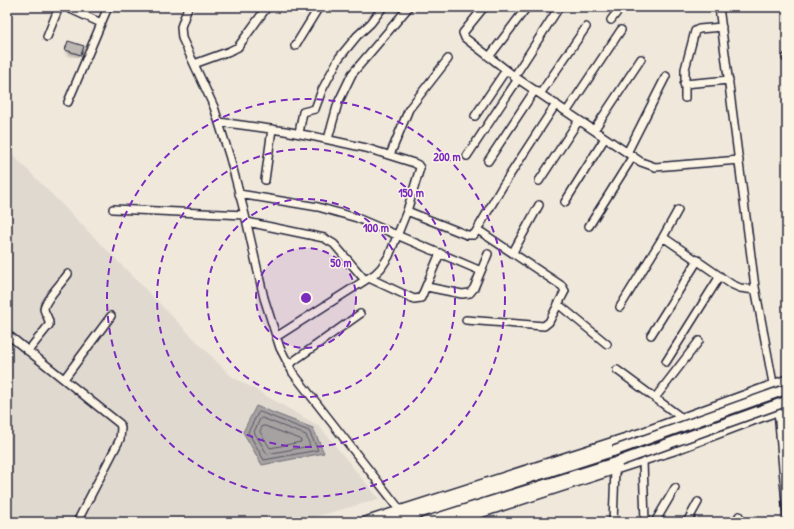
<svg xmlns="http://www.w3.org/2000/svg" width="794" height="529" viewBox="0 0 794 529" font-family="'Patrick Hand',sans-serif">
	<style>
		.built { fill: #e0d9cf }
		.water { fill: #a6a2a2; stroke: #716f79 }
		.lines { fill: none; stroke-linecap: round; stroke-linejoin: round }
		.shore { stroke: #575564; stroke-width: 1 }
		.building { fill: #bcb7b3; stroke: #22223b; filter: url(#shadow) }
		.minor-casing { stroke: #22223b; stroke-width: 10 }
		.major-casing { stroke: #22223b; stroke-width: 12 }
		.minor { stroke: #fcf5e5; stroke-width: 7 }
		.major { stroke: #fcf5e5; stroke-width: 9 }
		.major-bridge-casing { stroke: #22223b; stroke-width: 12; stroke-linecap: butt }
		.major-bridge { stroke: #fcf5e5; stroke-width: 9 }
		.ring { fill: none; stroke: #7b2cbf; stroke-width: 2; stroke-dasharray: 7 5 }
		.centre { fill: #7b2cbf; stroke: #fcf5e5; stroke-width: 2 }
		.ring-label { font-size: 12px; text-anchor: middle; font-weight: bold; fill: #7b2cbf; stroke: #fcf5e5; stroke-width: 3; stroke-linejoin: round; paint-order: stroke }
	</style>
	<defs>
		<filter id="shadow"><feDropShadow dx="2" dy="3.5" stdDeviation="2" flood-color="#0004"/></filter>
	</defs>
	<rect width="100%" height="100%" fill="#efe8db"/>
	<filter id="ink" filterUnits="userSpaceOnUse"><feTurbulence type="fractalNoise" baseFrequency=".025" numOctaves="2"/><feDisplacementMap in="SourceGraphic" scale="8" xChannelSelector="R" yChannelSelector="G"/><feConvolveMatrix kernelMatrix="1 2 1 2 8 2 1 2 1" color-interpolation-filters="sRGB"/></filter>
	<g filter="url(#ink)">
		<path class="built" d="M7 149 231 376 319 426 379 499 297 522H7Z"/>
		<path class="water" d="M256 406 313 428 324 453 262 465 243 432Z"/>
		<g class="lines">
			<path class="shore" d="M260 412 309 431 318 450 264 460 248 432 258 413Z
				M262 418 306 435 310 446 267 454 254 432 260 419Z
				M263 426H265L300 439 301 442 270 448 260 432Z"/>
		</g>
		<path class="building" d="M68 41 84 46 81 55 65 50Z"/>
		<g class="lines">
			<g class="minor-casing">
				<path id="minor" d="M66 7 101 23
					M188 7 181 27 182 38 214 107 230 158 245 215 264 298 280 348 293 373 401 511
					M484 7 463 33 465 38 518 79 641 162 655 167 739 160
					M719 7 755 287 778 410 787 515
					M611 20 621 7
					M47 37 59 7
					M295 46 319 7
					M489 57 527 7
					M786 58 787 57
					M194 64 230 51 238 47 267 7
					M514 77 558 9
					M684 84 729 80
					M540 94 586 27
					M685 98V69L695 31 699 29 722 27
					M68 102 108 7
					M567 111 621 30
					M475 116 506 70
					M219 122 285 131 316 137 366 148 414 163 418 165 420 168 407 211 389 256 381 268 375 274 276 337
					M594 130 641 59
					M299 133 303 112 315 109 322 90 339 58 357 36 371 23 383 7
					M328 139 338 103 352 74 408 8
					M627 153 666 76
					M390 155 409 109 448 59
					M467 156 518 79
					M488 161 535 90
					M265 180 272 129
					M539 181 579 120
					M239 194 318 207 357 218 481 271
					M565 202 605 138
					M113 209 245 215
					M407 211 467 235H474L502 187 556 104
					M247 222 324 238 334 244 365 280
					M589 226 633 156
					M663 237 678 210
					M513 252 539 205
					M369 278 414 299 421 298 440 253
					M427 287 462 294 470 293 474 288 488 254
					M558 304 607 344
					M620 307 663 237 731 284 740 288 755 290
					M466 320 544 326 549 322 565 291 562 286 478 230
					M7 334 120 424 121 428 120 439 77 522
					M651 335 698 260
					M28 351 49 325C50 318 45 315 44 309 44 301 63 281 68 274
					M666 362 720 276
					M288 365 360 314
					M617 370 682 418
					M64 379 111 316
					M655 398 699 341
					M643 461 645 522
					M613 522 615 470
					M655 522 675 488
					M687 522 698 502
					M736 522 739 516"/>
			</g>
			<g class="major-casing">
				<path id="major" d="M365 522 642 433 787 380
					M391 522 614 451
					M425 522 620 461
					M452 522 674 450 787 407"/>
			</g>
			<use href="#minor" class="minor"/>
			<use href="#major" class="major"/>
			<g class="major-bridge-casing">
				<path id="major-bridge" d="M614 451 787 389
					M620 461 787 401"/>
			</g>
			<use href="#major-bridge" class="major-bridge"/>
		</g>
	</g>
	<circle cx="306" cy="298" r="50" fill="#7b2cbf" fill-opacity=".12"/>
	<g class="ring">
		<circle cx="306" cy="298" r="50"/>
		<circle cx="306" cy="298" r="99"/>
		<circle cx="306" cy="298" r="149"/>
		<circle cx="306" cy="298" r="199"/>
	</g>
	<circle cx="306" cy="298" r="6" class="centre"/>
	<g class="ring-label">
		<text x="447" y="161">200 m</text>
		<text x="411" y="197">150 m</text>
		<text x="376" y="232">100 m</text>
		<text x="341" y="267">50 m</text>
	</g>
	<rect width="794" height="529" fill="none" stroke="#fcf5e5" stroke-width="24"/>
	<rect x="12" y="12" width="770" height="505" fill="none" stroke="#22223b" stroke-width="1.5" filter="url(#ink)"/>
</svg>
